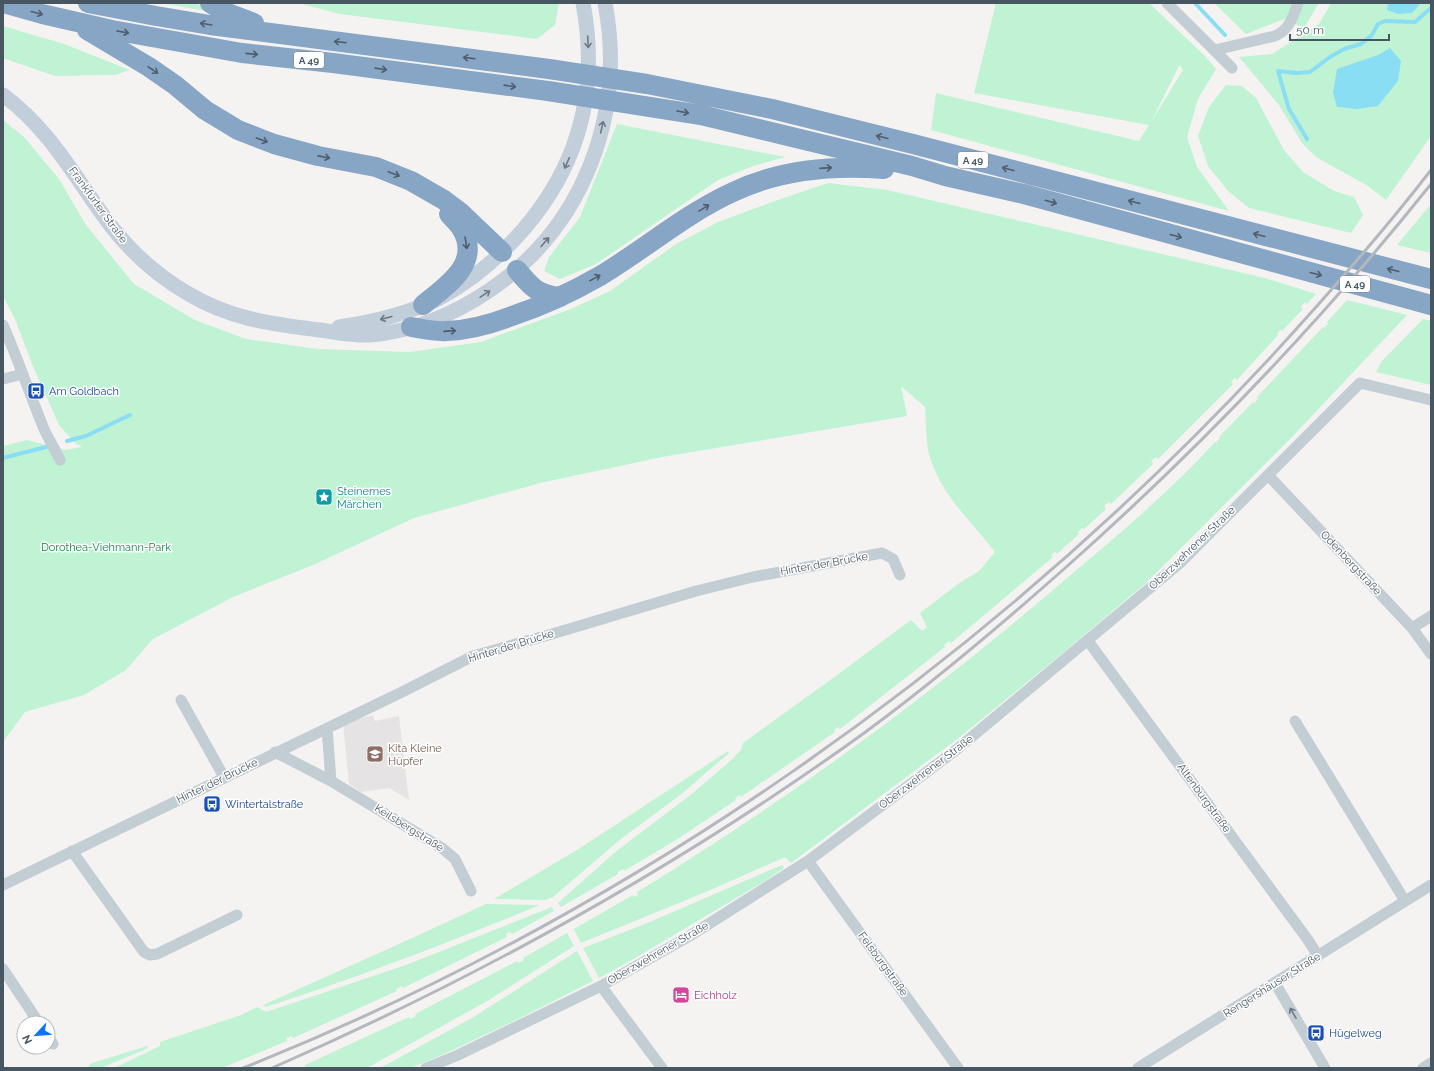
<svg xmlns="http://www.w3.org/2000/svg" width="1434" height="1071" viewBox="0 0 1434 1071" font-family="Raleway,sans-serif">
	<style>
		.education { fill: #e6e3e4 }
		.green { fill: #bff3d3; fill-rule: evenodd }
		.water { fill: #8adef3 }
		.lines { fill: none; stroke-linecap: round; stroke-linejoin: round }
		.stream { stroke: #8adef3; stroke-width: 4 }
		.street { stroke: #c2cdd4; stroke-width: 11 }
		.secondary { stroke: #c2ceda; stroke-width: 15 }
		.highway { stroke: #87a5c4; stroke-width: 20 }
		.rail { stroke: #b4b7bd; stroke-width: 3 }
		.oneway { stroke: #4e5e6c }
		.oneway2 { stroke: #6d7a86 }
		.oneway3 { stroke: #6d7a84 }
		.labels { text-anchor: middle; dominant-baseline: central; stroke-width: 3; stroke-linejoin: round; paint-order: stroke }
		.shield { fill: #fff; stroke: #7f8991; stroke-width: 1 }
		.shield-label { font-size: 10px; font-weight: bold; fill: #485662 }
		.street-label { font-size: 11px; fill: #485662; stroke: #fff }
		.transit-label { font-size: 11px; fill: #164399; stroke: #fff; text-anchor: start }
		.culture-label { font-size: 11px; fill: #0d838f; stroke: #fff; text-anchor: start }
		.park-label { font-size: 11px; fill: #11854a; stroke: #fff }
		.education-label { font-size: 11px; fill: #785e54; stroke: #fff; text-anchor: start }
		.hotel-label { font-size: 11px; fill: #b23c85; stroke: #fff; text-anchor: start }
	</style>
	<rect width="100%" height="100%" fill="#f5f2f2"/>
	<path class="education" d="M373 715 375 721 399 716 409 800 389 788 361 792 349 784 343 723Z"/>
	<path class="green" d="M161 3H196L206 9V11Z
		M298 3H559L555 25 537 39 340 14Z
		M996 3H1149L1204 55 1216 69 1198 99 1187 137 1197 167 1229 211 931 130 936 93 1139 141 1149 125 974 93ZM1180 66 1183 70 1151 122 1179 66Z
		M1214 3H1319L1304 28 1284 19 1246 34Z
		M1331 3H1431V136L1386 200 1368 186 1316 157 1302 143 1279 105 1239 57 1272 54 1319 24Z
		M3 26 64 44 130 70 115 75 55 76 3 58Z
		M1226 85 1242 86 1256 98 1284 150 1303 172 1334 191 1354 197 1363 215 1351 233 1249 208 1228 191 1208 166 1198 136 1209 107Z
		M3 120 24 137 59 179 86 225 134 284 195 320 246 339 318 349 410 352 481 342 571 309 610 291 676 244 718 222 775 201 828 183 887 190 1265 278 1316 294 1307 304 1305 302 1301 307 1303 309 1282 331 1280 330 1277 334 1278 335 1237 380 1235 378 1231 382 1233 384 1158 459 1156 457 1151 461 1153 464 1111 504 1109 502 1104 506 1106 509 1084 529 1082 528 1078 532 1079 534 1057 554 1055 552 1051 555 1053 557 951 643 949 641 944 645 945 647 840 729 838 727 834 730 835 732 741 797 740 795 735 798 736 800 676 840 624 871 623 869 618 872V874L561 907 558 903 614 853 693 793 728 763 741 750 743 743 833 678 911 620 922 631 927 627 920 613 958 584 979 571 995 552C970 519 938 493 928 450 926 436 926 421 925 407L901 386 907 416 662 457 540 483 414 518 313 565 233 597 153 639 126 670 84 695 25 712 3 742V446L27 440 65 450 82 447 75 443 59 425 32 364 15 319 3 296Z
		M617 124 785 157 753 166 718 180 596 264 560 279 544 271 549 257 580 217Z
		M1431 204V253L1397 245Z
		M1347 300 1407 315 1293 436 1147 582 1064 652 960 737 791 863 785 857 708 891 581 943 574 929 633 895 634 897 638 895 637 892C786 801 927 698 1060 584 1113 539 1168 494 1215 442L1216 443 1220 438 1219 437 1253 402 1254 403 1258 399 1257 397 1323 327 1324 328 1328 324 1327 322Z
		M1423 319 1431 321V385L1376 372 1382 361Z
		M728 751 729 753 679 796 622 838 553 897 545 900 494 899 577 850Z
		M782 865 784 868 765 881 630 961 599 978 583 948 645 924Z
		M486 904 540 905C450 942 359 977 266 1007L263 1005 410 939Z
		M552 907 554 911 512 934 510 932 506 934 507 937 403 988 402 986 396 989 397 991 293 1038 292 1036 286 1038 287 1041 222 1068H114L160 1046V1042L241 1015 257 1007 266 1012 406 965Z
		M567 933 574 946 487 1001 367 1068H304L305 1067V1065L409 1017 410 1019 416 1016 415 1014 517 961 519 963 524 960 523 958Z
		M577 951 593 981 520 1018 444 1054 411 1068H380L472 1018Z
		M147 1046 148 1048 101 1068H90L89 1064Z"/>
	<path class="water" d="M1388 3H1421L1412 13 1398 14 1387 10Z
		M1390 48 1401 61 1398 81 1378 106 1357 109 1337 107 1333 93 1337 69 1378 55Z"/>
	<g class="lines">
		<path class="stream" d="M1195 3 1225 35
			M1307 139 1289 109 1278 71 1296 73 1310 72 1330 57 1344 49 1361 44 1372 35 1378 24 1385 21 1415 22 1431 8
			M67 441 86 436 130 415
			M3 458 46 447"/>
		<path class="street" d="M1167 3 1232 68
			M1215 50 1275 36C1289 30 1293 17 1298 3
			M3 325C18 359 30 395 44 429 49 440 55 449 60 460
			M3 379 23 374
			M1268 475 1412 628 1431 654
			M1412 628 1431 616
			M1088 641 1308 940 1318 956
			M181 700 224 777
			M1295 721 1405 901
			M327 728 331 781
			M275 752 331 781 442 848 455 859 471 891
			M72 851 144 952 150 955 157 954 237 915
			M808 861 958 1068
			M3 885 402 692 473 656 552 634 696 591 753 577 882 553 893 559 900 575
			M3 969 39 1023
			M1275 983 1325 1068
			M601 986 662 1068
			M48 1036 53 1044
			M426 1068 456 1056 601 986 688 937 808 861 956 750 1180 563 1360 383 1431 400
			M1138 1068 1431 885
			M1423 1068 1431 1063"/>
		<path class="secondary" d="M3 95C52 131 76 180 111 226 132 253 158 276 187 293 230 319 271 324 319 330 336 332 353 336 370 335 412 332 455 314 490 290 584 226 626 114 605 3
			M339 327C374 322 408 314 440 298 464 285 486 268 505 249 575 180 601 99 583 3"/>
		<path class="highway" d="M3 3 42 14 112 30 242 53 333 63 548 91 701 115 912 166 945 176 1024 194 1431 305
			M88 3 156 16 210 25 549 69 647 84 772 109 913 144 1431 279
			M210 3 225 12 254 23
			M87 30 149 67 175 85 205 110 238 130 274 144 318 156 376 167 411 181 444 200 460 212 502 252
			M517 270C532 288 537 294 560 297
			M423 305C446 286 483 263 461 228 458 223 453 219 449 214
			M411 327C423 329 435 332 447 331 469 330 491 324 512 316 542 306 572 292 600 276 645 249 685 214 733 192 781 169 832 165 884 169"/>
		<path class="rail" d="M243 1068C630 914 985 664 1269 359 1325 298 1380 236 1431 170
			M272 1068C473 980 667 873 846 746 922 692 994 631 1064 569 1197 451 1320 323 1431 184"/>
	</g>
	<defs><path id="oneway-shaft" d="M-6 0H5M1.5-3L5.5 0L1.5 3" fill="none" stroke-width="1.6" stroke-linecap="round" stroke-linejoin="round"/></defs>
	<g class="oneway">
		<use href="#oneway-shaft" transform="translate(37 13) rotate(15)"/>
		<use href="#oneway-shaft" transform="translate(206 24) rotate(-171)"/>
		<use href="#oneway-shaft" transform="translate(123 32) rotate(10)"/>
		<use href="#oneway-shaft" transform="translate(340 42) rotate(-173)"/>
		<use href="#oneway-shaft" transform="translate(252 54) rotate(6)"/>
		<use href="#oneway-shaft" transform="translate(469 58) rotate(-173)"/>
		<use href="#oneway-shaft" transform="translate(381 69) rotate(8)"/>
		<use href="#oneway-shaft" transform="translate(153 70) rotate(34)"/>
		<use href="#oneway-shaft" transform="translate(510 86) rotate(8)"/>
		<use href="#oneway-shaft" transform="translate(683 112) rotate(10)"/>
		<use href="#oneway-shaft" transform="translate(882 137) rotate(-166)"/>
		<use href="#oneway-shaft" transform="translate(262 140) rotate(20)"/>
		<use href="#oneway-shaft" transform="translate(324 157) rotate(11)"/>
		<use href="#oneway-shaft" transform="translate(826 168) rotate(-4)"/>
		<use href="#oneway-shaft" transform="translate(1008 169) rotate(-165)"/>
		<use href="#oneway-shaft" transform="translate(394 174) rotate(21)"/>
		<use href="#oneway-shaft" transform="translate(1051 202) rotate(16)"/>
		<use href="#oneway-shaft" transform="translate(1134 202) rotate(-165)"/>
		<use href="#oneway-shaft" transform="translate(704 208) rotate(-32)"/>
		<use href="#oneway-shaft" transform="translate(1259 235) rotate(-165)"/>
		<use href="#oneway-shaft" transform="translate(1176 236) rotate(15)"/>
		<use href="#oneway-shaft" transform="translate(466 243) rotate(81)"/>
		<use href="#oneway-shaft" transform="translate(1393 270) rotate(-166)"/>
		<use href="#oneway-shaft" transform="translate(1316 274) rotate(15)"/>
		<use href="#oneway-shaft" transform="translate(595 278) rotate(-29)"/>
		<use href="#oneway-shaft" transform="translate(450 331) rotate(-4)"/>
	</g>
	<g class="oneway2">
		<use href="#oneway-shaft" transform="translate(588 42) rotate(87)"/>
		<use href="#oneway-shaft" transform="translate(602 127) rotate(-77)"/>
		<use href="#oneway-shaft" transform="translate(567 163) rotate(114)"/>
		<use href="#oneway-shaft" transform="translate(545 242) rotate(-49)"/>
		<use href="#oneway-shaft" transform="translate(485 294) rotate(-34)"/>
		<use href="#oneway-shaft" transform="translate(386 318) rotate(165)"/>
	</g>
	<use class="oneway3" href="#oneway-shaft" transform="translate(1293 1013) rotate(-120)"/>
	<defs>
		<g id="bus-square" transform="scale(0.9)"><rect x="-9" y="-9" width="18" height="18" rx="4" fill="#1a4fb4" stroke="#fff"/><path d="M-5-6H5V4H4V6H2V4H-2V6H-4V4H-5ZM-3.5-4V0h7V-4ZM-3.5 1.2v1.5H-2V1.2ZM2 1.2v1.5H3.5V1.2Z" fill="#fff"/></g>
		<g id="sight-square" transform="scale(0.9)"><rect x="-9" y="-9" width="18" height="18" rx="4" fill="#0f9aa8" stroke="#fff"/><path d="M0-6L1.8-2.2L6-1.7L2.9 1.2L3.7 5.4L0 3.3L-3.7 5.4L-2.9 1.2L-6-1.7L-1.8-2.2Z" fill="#fff"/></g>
		<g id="school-square" transform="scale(0.9)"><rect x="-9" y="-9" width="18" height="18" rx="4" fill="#8d6e63" stroke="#fff"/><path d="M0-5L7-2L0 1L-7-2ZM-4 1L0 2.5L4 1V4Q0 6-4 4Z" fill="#fff"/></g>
		<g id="hotel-square" transform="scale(0.9)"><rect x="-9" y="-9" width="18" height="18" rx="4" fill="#d1479c" stroke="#fff"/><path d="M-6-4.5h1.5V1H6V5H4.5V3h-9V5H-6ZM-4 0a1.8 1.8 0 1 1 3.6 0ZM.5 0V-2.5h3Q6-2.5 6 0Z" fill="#fff"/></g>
	</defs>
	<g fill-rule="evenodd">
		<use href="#bus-square" x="36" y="391"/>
		<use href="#sight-square" x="324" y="497"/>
		<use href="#school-square" x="375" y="754"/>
		<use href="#bus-square" x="212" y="804"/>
		<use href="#hotel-square" x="681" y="995"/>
		<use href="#bus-square" x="1316" y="1033"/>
	</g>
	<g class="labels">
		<g class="shield">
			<rect x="294" y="52" width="30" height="16" rx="3"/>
			<rect x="958" y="152" width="30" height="16" rx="3"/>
			<rect x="1340" y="276" width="30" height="16" rx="3"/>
		</g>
		<g class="shield-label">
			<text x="309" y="60">A 49</text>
			<text x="973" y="160">A 49</text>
			<text x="1355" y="284">A 49</text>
		</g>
		<g class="street-label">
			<text transform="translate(98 205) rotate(54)">Frankfurter Straße</text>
			<text transform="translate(1192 548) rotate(-44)">Oberzwehrener Straße</text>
			<text transform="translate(1351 563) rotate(47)">Odenbergstraße</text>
			<text transform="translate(824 564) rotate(-10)">Hinter der Brücke</text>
			<text transform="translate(511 646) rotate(-17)">Hinter der Brücke</text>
			<text transform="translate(926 772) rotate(-37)">Oberzwehrener Straße</text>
			<text transform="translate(217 781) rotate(-26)">Hinter der Brücke</text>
			<text transform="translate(1204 798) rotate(54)">Altenburgstraße</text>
			<text transform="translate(409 828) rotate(32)">Keilsbergstraße</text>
			<text transform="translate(658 953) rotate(-30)">Oberzwehrener Straße</text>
			<text transform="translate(883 964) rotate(54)">Felsburgstraße</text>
			<text transform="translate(1272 985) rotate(-32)">Rengershäuser Straße</text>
		</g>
		<g class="transit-label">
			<text x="49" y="391">Am Goldbach</text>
			<text x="225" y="804">Wintertalstraße</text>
			<text x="1329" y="1033">Hügelweg</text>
		</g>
		<g class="culture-label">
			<text x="337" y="491">Steinernes<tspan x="337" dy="13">Märchen</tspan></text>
		</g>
		<g class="park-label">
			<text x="106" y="547">Dorothea-Viehmann-Park</text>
		</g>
		<g class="education-label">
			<text x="388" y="748">Kita Kleine<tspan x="388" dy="13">Hüpfer</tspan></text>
		</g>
		<g class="hotel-label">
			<text x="694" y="995">Eichholz</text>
		</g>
	</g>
	<rect width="1434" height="1071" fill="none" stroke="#485662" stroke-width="8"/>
	<g transform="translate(36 1035) rotate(244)"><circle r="19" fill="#ffffff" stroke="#b6bbc0"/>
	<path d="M0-3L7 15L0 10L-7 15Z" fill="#0d74f3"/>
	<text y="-6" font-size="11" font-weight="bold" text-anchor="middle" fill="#485662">N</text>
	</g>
	<path d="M1290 34v6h99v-6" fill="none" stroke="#485662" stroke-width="2"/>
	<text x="1296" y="34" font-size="12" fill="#485662" stroke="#ffffff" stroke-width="3" paint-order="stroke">50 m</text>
</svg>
